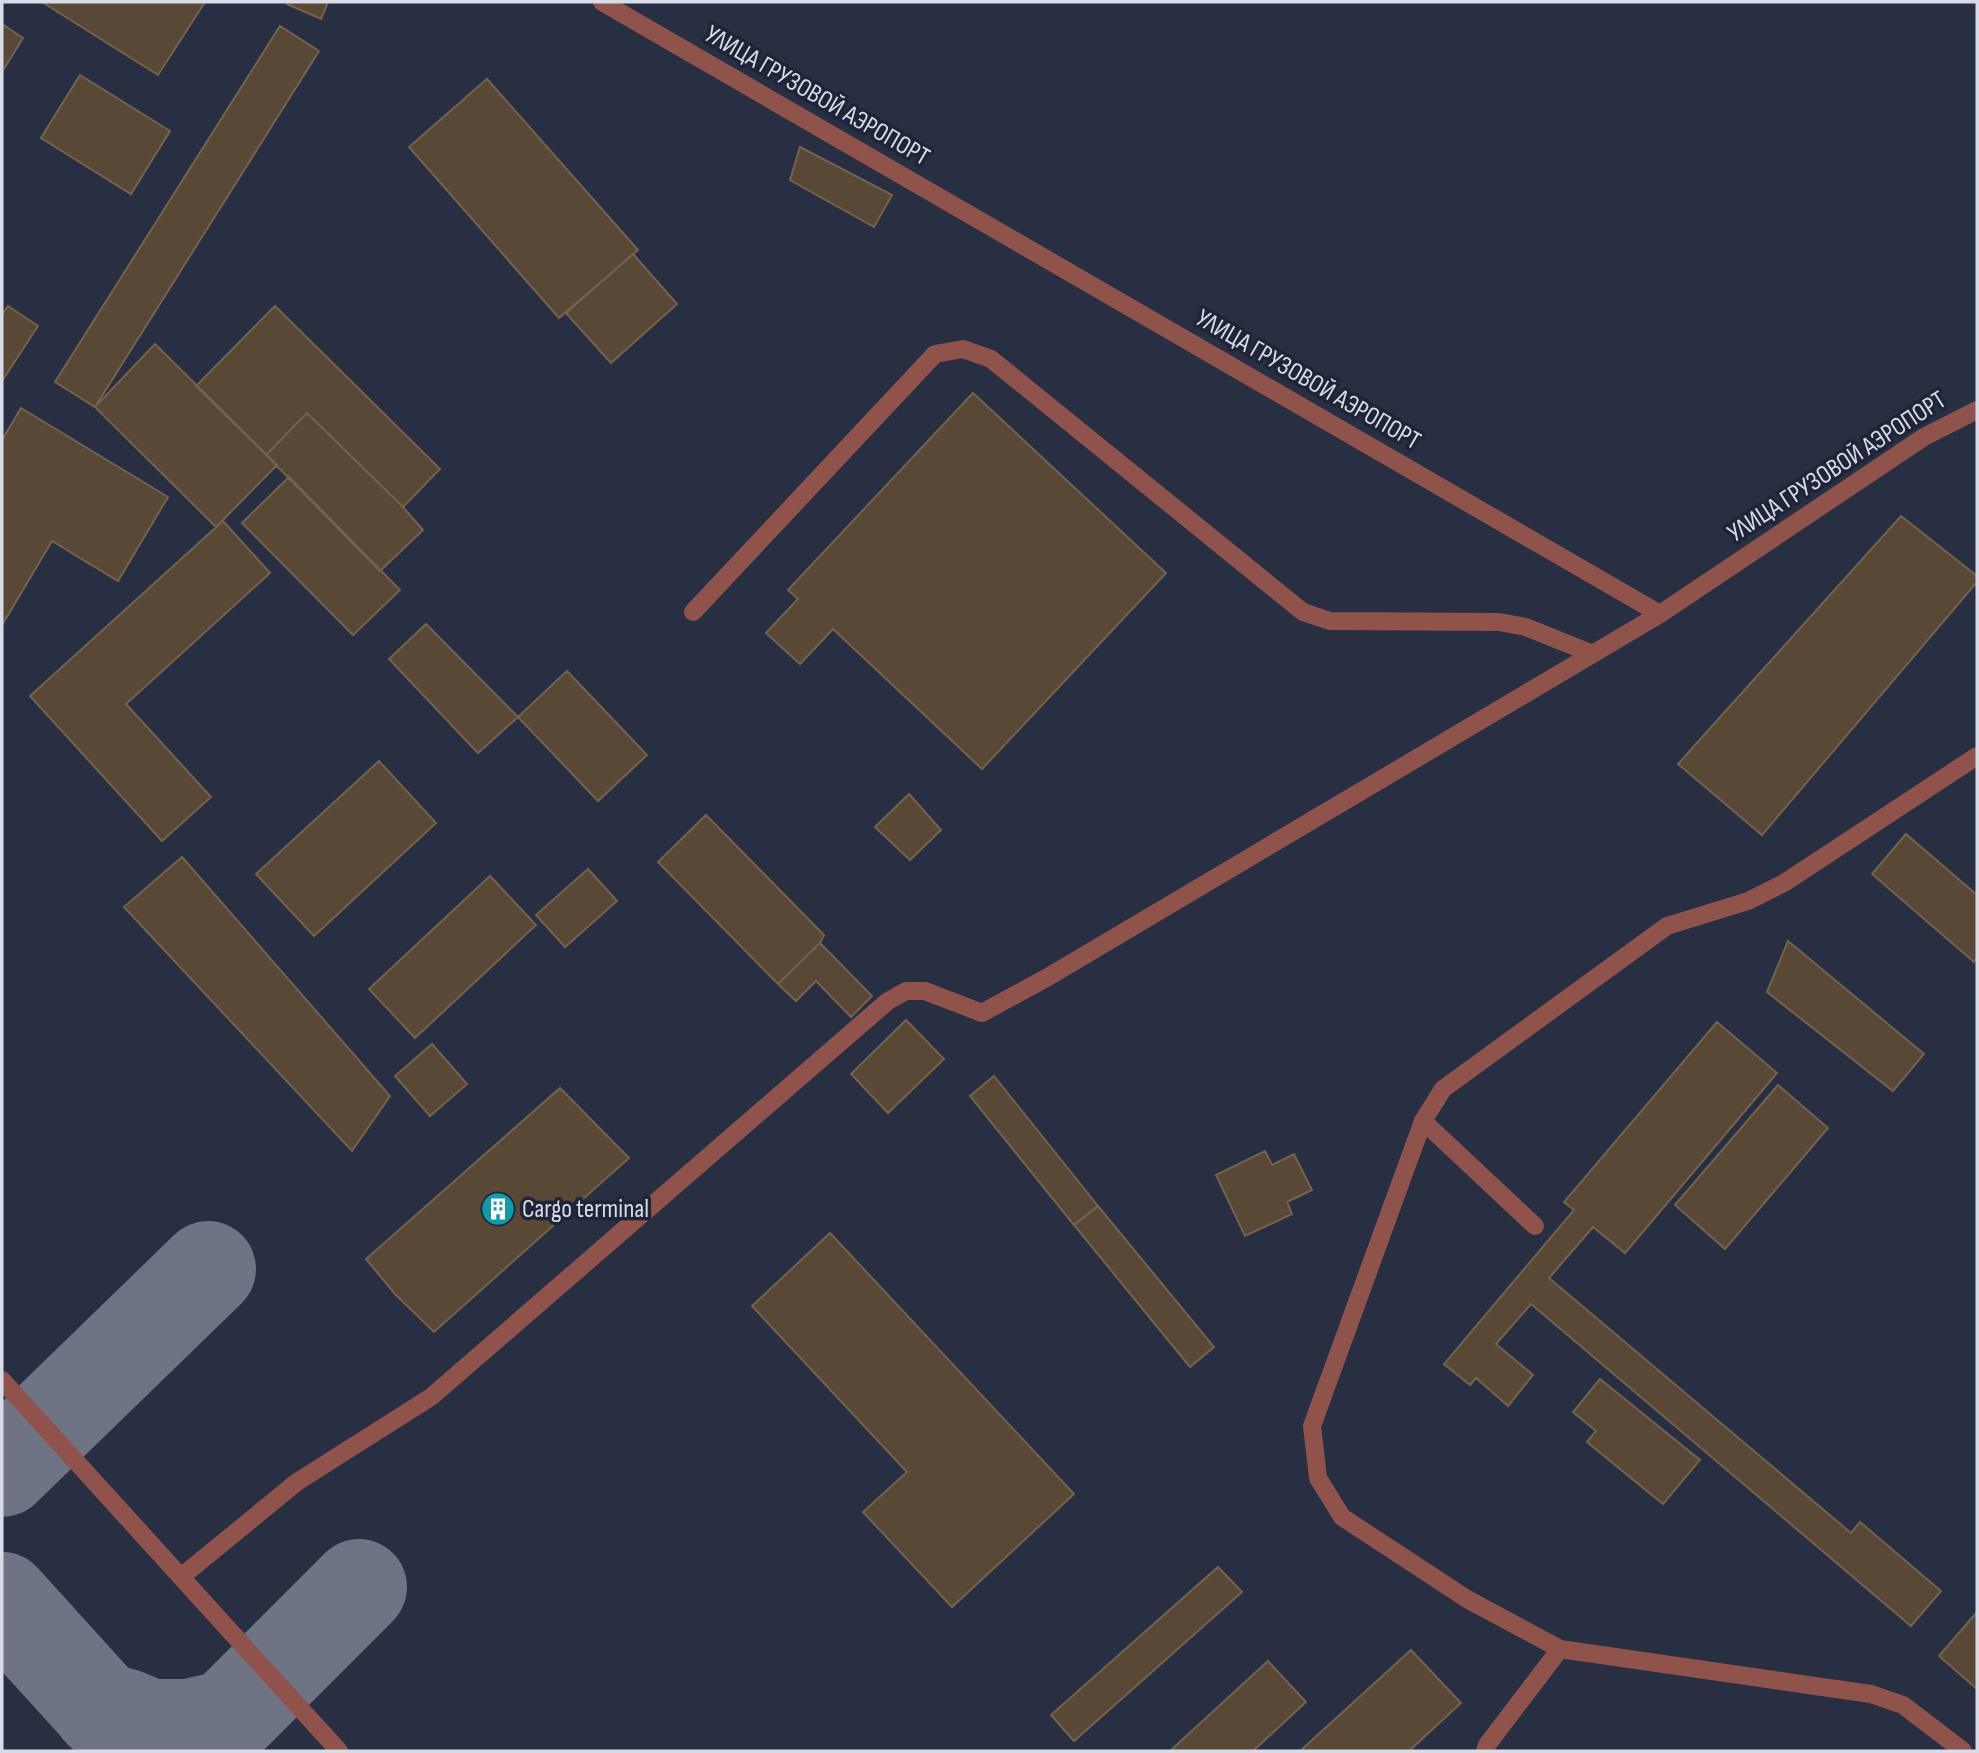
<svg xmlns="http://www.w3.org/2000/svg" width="1979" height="1753" viewBox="0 0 1979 1753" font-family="'Sofia Sans Condensed',sans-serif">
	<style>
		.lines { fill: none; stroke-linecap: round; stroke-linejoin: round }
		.taxiway { stroke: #6e7484; stroke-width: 96 }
		.building { fill: #584835; stroke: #73624e; stroke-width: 2 }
		.service { stroke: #90534c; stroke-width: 18 }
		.labels { text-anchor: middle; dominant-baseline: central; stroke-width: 7; stroke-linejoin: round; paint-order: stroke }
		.street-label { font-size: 26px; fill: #d8dce9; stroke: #1f2539 }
		.poi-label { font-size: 26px; fill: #d8dce9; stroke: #1f2539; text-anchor: start }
	</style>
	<rect width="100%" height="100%" fill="#292f43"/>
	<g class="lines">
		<path class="taxiway" d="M2 1469 208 1269
			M2 1600 139 1751
			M101 1710 126 1717 150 1727H189L228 1718 359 1587"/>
	</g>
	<path class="building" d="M42 2H205L158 75Z
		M287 2H328L321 19 287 4Z
		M2 24 23 38 2 72Z
		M280 26 319 51 95 407 55 382Z
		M80 75 170 131 131 194 41 138Z
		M487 79 638 250 559 318 409 147Z
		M800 147 892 195 874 227 790 180Z
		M633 254 677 304 611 363 566 313Z
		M8 306 38 326 2 381V315Z
		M275 306 440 469 403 507 307 413 266 455 196 386Z
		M155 344 277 465 216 527 95 407Z
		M973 393 1166 573 982 769 833 629 800 664 766 633 798 599 788 590Z
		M21 408 168 497 118 581 52 541 2 625V440Z
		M307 413 403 507 423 530 380 571 266 455Z
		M289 477 400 590 353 635 242 523Z
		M1901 516 1977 576V582L1762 835 1678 764Z
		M223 521 270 573 126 704 211 797 162 841 30 696Z
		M426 624 518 717 478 753 389 659Z
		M567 671 647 755 598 801 518 717Z
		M379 761 436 823 314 936 256 874Z
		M909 794 941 830 910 860 875 827Z
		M706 815 824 935 820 943 778 984 658 862Z
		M1906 834 1977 895V958L1974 962 1872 874Z
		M182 857 390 1096 352 1151 124 907Z
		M588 869 617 901 565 947 536 915Z
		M490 876 536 925 415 1038 369 989Z
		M1788 941 1924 1054 1893 1091 1767 992Z
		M820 943 872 996 851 1017 816 981 796 1001 778 984Z
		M906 1020 944 1059 888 1113 851 1074Z
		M1717 1022 1777 1073 1625 1253 1593 1227 1549 1278 1851 1533 1860 1522 1941 1591 1911 1626 1531 1304 1496 1344 1533 1375 1508 1406 1476 1378 1470 1385 1444 1364 1574 1210 1564 1202Z
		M432 1044 467 1084 430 1116 395 1076Z
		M994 1076 1098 1206 1074 1225 970 1096Z
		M1778 1085 1828 1128 1725 1249 1675 1205Z
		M560 1088 629 1158 434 1332 395 1294 366 1259Z
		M1265 1151 1272 1165 1294 1154 1312 1190 1287 1202 1292 1214 1245 1236 1216 1175Z
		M1098 1206 1214 1347 1190 1367 1074 1225Z
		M830 1233 1074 1494 952 1607 863 1512 907 1472 752 1306Z
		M1600 1379 1700 1460 1663 1504 1587 1442 1596 1431 1573 1412Z
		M1218 1567 1242 1592 1074 1741 1051 1715Z
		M1977 1612V1689L1939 1656Z
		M1411 1650 1461 1703 1409 1751H1300Z
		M1268 1661 1306 1702 1253 1751H1170Z"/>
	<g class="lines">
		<path class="service" d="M602 2 1660 614 1924 437 1977 410
			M693 612 935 354 963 349 991 359 1303 612 1330 621 1499 622 1526 627 1593 654
			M1423 1121 1535 1226
			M2 1380 339 1751
			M181 1577 297 1482 431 1397 888 1001 906 991H925L982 1013 1048 977 1660 614
			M1485 1751 1487 1745 1560 1649
			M1963 1751 1903 1705 1871 1694 1560 1649 1467 1599 1342 1517 1318 1478 1312 1426 1423 1121 1443 1089 1667 926 1748 901 1784 883 1977 756"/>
	</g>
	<defs>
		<g id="building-disc" transform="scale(1.75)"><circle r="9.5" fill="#0f9aa8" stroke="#1f2539"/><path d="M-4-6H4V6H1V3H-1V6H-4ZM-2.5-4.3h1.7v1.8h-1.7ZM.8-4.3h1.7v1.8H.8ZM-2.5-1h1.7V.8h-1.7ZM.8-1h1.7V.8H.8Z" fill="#fff"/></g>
	</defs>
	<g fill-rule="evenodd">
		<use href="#building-disc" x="498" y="1209"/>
	</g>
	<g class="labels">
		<g class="street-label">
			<text transform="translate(817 96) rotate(30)">УЛИЦА ГРУЗОВОЙ АЭРОПОРТ</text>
			<text transform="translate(1308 380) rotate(30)">УЛИЦА ГРУЗОВОЙ АЭРОПОРТ</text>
			<text transform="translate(1837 467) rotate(-33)">УЛИЦА ГРУЗОВОЙ АЭРОПОРТ</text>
		</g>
		<g class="poi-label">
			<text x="522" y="1209">Cargo terminal</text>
		</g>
	</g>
	<rect width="1979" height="1753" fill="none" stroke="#d8dce9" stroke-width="7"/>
</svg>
